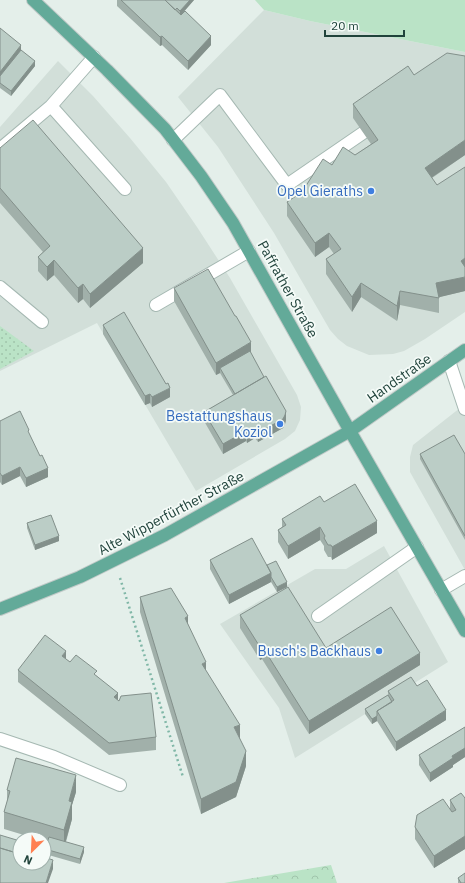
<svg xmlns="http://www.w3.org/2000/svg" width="465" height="883" viewBox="0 0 465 883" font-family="'IBM Plex Sans',sans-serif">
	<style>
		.built { fill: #d2dfd9 }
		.grass { fill: url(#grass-dots) }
		.forest { fill: url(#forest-crowns) }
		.park { fill: #bae3c6 }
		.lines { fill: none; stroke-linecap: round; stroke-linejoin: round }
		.minor-casing { stroke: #a5b8b2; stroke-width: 14 }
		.major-casing { stroke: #c1cac8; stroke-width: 14 }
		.path { stroke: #80b7a7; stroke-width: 2.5; stroke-dasharray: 2 3; stroke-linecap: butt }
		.minor { stroke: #fff; stroke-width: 12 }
		.major { stroke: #63aa99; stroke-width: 12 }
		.wall { fill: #a1b0aa }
		.shaded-wall { fill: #83908b }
		.building { fill: #bbcdc6; stroke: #83908b }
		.shop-dot { fill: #3f7fe0; stroke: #f5fbf8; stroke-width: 1.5 }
		.labels { text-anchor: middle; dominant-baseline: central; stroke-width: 3.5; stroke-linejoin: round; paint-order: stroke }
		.shop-label { font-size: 14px; fill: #366cbe; stroke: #f5fbf8; text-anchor: end }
		.street-label { font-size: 14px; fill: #20433b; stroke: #f5fbf8 }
	</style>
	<defs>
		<pattern id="grass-dots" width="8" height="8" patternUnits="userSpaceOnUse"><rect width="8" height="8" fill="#bae3c6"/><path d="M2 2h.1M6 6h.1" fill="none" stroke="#a0c4ab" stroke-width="1.8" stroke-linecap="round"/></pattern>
		<pattern id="forest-crowns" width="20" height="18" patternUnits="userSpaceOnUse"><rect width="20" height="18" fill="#bae3c6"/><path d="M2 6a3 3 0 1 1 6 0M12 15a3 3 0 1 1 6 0" fill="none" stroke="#a0c4ab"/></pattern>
	</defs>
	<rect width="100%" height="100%" fill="#e4efea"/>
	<path class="built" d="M264 10 310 21 465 52V312L425 339 404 351 393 354 369 355 347 346 338 339 330 330 274 233 218 147 178 97Z
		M58 61 93 96 130 138 166 182 197 227 230 278 297 395 301 407 300 420 295 431 285 439 196 491 97 323 0 371V127Z
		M465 404V570L410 472V457L413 445Z
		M384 546 448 662 295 758 279 708 220 624 315 569H346Z"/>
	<path class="grass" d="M0 326 34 351 0 369Z"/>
	<path class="forest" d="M331 865 337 883H224Z"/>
	<path class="park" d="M255 0H465V52L310 21 264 10Z"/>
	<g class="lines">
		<g class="minor-casing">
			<path id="minor" d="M94 57 51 106 125 189
				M173 140 220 95 287 185 376 124
				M0 149 51 106
				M0 287 42 322
				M156 305 249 251
				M449 361 465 409
				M441 590 465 576
				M318 616 417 547
				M0 739 54 757 120 785"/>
		</g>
		<g class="major-casing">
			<path id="major" d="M33 0 107 70 165 129 201 176 233 223 350 431 465 631
				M0 609 80 577 165 535 350 431 465 350"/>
		</g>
		<path class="path" d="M120 578 183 777"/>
		<use href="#minor" class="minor"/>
		<use href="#major" class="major"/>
	</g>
	<path class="wall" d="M117 0H194L181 15 211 45 188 70 162 45 160 46 117 6Z
		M0 28 21 50 35 66 11 96 0 88Z
		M353 104 465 155 432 178 465 291 439 297V313L400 305 397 321 361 297 352 312 326 274V259L334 254 329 247 315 257 287 216V202L302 192 332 165 355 155 371 144 353 118Z
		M0 148 143 263 90 308 83 299 78 303 54 275 47 281 38 271V257L43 252 0 203Z
		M174 288 251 354 286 420 285 424 283 428 258 442 255 438 247 443 246 441 223 454 204 421V412L233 395 220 373 216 375 174 301Z
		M103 325 170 397 152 407 150 403 145 405 103 334Z
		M0 421 29 435 48 477 26 487 20 476 2 485 0 482Z
		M420 454H465V540L420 459Z
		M324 502 377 533 332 560 331 557H328L324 550V546L320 540 288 559 278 542V530L282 527V519Z
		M27 523 59 541 35 550 27 528Z
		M210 560 267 565 287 587 277 592 271 582 229 604 210 569Z
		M140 597 188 626 206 671 240 739 246 766 236 797 201 814 140 612Z
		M240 615 326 648 420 665 309 734 262 659 260 660 240 628Z
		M66 659 70 662 97 676 118 700 156 737V750L109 755 18 682V670Z
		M417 686 446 720 396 751 377 721 372 724 365 714V709L388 695V691Z
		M465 727V757L453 765V767L430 782 419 765V755Z
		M7 790 76 792 72 805V819L66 842 84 852 80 864 45 854V849L47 842 44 841V839H37L4 829V812L7 804Z
		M465 798V849L434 868 415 839V827L450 809V800Z
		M458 878 465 883H458Z"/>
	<path class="shaded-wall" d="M190 0H194L180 16V11Z
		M162 36V45L160 46V37Z
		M211 36V45L188 70V61Z
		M21 45V54L0 81V72Z
		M35 61V66L11 96V91Z
		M465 140V155L425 182V168Z
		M329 233V247L315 257V243Z
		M143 248V263L90 308V294Z
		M465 258V273L461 261Z
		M54 260V275L47 281V267Z
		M465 277V291L436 298V283Z
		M361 283V297L352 312V297Z
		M83 284V299L78 303V288Z
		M400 291V305L397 321V306Z
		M251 342V355L220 368V373L216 375V363Z
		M170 388V397L152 407V397Z
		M150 394V403L145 405V396Z
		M286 411V420L285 424 283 428 258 442V433Z
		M255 429V438L247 443V434Z
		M246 431V441L223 454V444Z
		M20 467V476L2 485V476Z
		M48 468V477L26 487V478Z
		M377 521V533L332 560V547Z
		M320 527V540L288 559V546Z
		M59 536V541L35 550V545Z
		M271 573V582L229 604V595Z
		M287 582V587L277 592V587Z
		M188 616V631L185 618Z
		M262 646V659L260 660V647Z
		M66 651V664L62 656Z
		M420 653V665L309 734V721Z
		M206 662V677L202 664Z
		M118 693V705L114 697Z
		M446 710V720L396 751V742Z
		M377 716V721L372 724V719Z
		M240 725V740L234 727Z
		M465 748V757L453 765V767L430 782V773L452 756Z
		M246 751V766L236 797 201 814V799Z
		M76 775V792L72 805V819L64 847V830L69 801Z
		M465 836V849L434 868V856Z
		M84 847V852L80 864V859Z
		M53 860V869L48 883H46Z"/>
	<path class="building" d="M121 0H165L181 15 185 11 211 36 188 61 162 36 160 37Z
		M165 0H190L180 11 177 8 175 10Z
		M0 28 21 45 0 72Z
		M21 50 35 61 11 91 0 83V76Z
		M447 53 465 56V140L425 168 437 185 465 167V258L461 261 465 267V277L436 283 439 298 400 291 397 306 361 283 352 297 326 259 341 249 329 233 315 243 287 202 302 192 323 159 332 165 343 147 355 155 378 140 353 104 408 66 414 75Z
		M33 120 143 248 90 294 83 284 78 288 54 260 47 267 38 257 50 246 0 188V148Z
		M208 269 235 316H236L251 342 216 363 174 288Z
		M124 312 166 384 168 383 170 388 152 397 150 394 145 396 103 325Z
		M250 351 264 377 235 394 220 368Z
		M266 376 286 411 285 415 283 419 258 433 255 429 247 434 246 431 223 444 204 412Z
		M20 411 29 430 28 431 40 456 42 455 48 468 26 478 20 467 2 476 0 473V421Z
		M454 435 465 454V536L420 454Z
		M355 484 377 521 332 547 331 545H328L324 538 325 536 320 527 288 546 278 530 286 525 282 519 320 496 324 502Z
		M51 515 59 536 35 545 27 523Z
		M252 538 271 573 229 595 210 560Z
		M276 561 287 582 277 587 271 577V573L267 565Z
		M288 587 326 648 391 607 420 653 309 721 262 646 260 647 240 615Z
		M171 588 188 616 185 618 206 662 202 664 240 725 234 727 246 751 236 782 201 799 140 597Z
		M45 635 66 651 62 656 70 662 76 655 97 671 94 674 118 693 114 697 119 701 121 696 151 693 156 737 109 743 18 670Z
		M411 677 417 686 427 680 446 710 396 742 377 711 394 700 388 691Z
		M388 695 392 702 377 711V716L372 719 365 709Z
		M465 727V748L452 756 453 758 430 773 419 755Z
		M16 758 76 775 69 801 72 802 64 830 4 812 10 791 7 790Z
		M461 793 465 798V836L434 856 415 827 417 815 443 799 452 812 456 810 450 800Z
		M0 835 20 841V854L0 848Z
		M49 837 84 847 80 859 45 849Z
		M0 848 20 854V863H44V857L53 860 46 883H0Z
		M465 873V883H461L458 878Z"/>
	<g class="shop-dot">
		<circle cx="371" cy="191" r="4"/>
		<circle cx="280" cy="424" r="4"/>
		<circle cx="379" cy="651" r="4"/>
	</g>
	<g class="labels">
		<g class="shop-label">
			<text x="363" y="191">Opel Gieraths</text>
			<text x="272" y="416">Bestattungshaus<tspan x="272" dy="16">Koziol</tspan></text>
			<text x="371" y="651">Busch's Backhaus</text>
		</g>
		<g class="street-label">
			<text transform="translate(288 289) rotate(61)">Paffrather Straße</text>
			<text transform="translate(399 378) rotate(-35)">Handstraße</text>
			<text transform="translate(171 513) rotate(-28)">Alte Wipperfürther Straße</text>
		</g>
	</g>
	<g transform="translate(32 851) rotate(204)"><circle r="19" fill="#f5fbf8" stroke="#a0b1ac"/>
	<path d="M0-3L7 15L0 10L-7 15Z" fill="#ff8052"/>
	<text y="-6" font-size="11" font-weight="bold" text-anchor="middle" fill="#20433b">N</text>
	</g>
	<path d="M325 30v6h79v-6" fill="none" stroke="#20433b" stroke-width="2"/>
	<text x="331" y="30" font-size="12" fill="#20433b" stroke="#f5fbf8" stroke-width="3" paint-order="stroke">20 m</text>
</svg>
